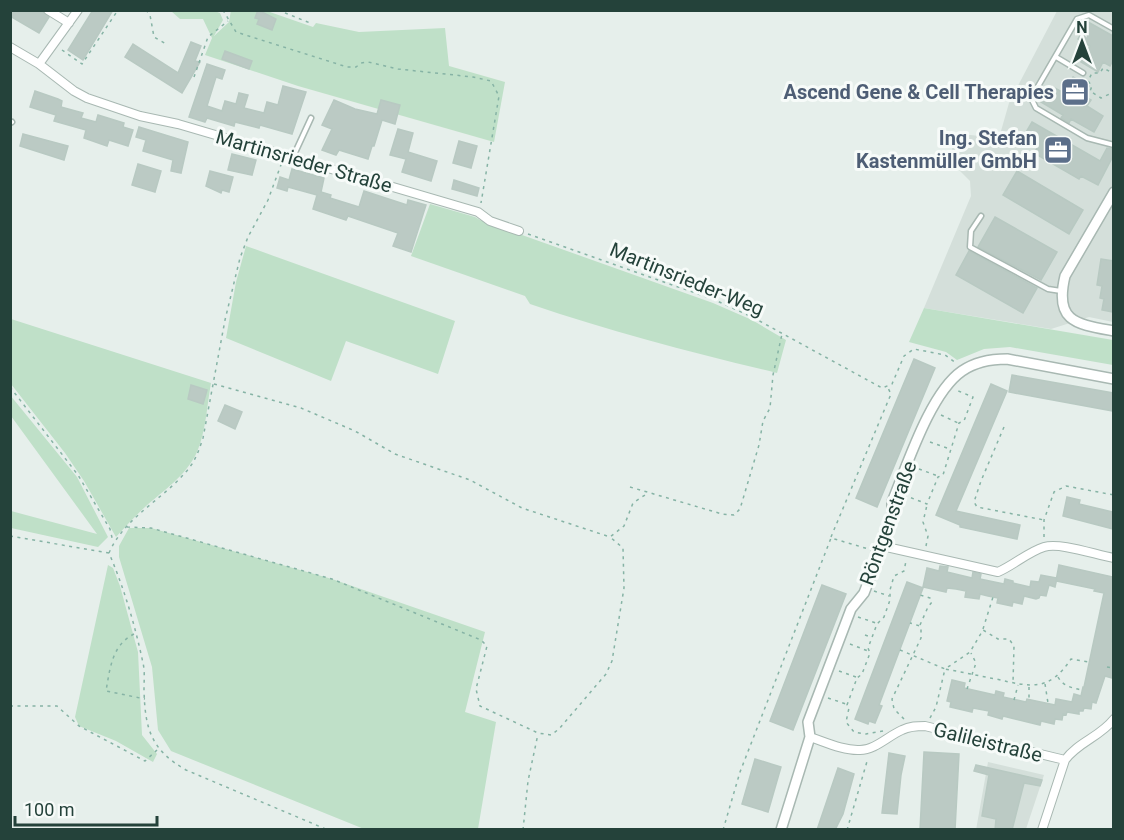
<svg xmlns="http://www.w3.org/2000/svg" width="1124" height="840" viewBox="0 0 1124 840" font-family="Roboto,sans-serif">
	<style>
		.built { fill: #d4dfda }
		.green { fill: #bfe0c8 }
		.building { fill: #bbcac4; stroke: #b8c9c2; stroke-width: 1.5 }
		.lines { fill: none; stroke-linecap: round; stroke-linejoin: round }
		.service-casing { stroke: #a8b8b2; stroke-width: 7 }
		.minor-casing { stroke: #a8b8b2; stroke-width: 10 }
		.tertiary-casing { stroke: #a8b8b2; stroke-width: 12 }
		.path { stroke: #86b3a5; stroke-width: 1.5; stroke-dasharray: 3 4.5; stroke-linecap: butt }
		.service { stroke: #fff; stroke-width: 4 }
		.minor { stroke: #fff; stroke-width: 8 }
		.tertiary { stroke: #fff; stroke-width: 9 }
		.labels { text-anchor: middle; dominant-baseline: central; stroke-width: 6; stroke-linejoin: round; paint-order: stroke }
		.service-label { font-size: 20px; font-weight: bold; fill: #4e5e75; stroke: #f7fbf9; text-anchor: end }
		.street-label { font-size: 20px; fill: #24423a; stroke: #f7fbf9 }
	</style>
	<rect width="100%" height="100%" fill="#e6efeb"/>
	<path class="built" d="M1057 11H1113V322L1089 317 1051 329 924 308 971 196 970 181 954 165 952 148 955 137 970 135 999 138 1009 103Z
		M988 762 1044 775 1026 829 976 830Z"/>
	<path class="green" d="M212 10 220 13 223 20 214 36 229 22 231 10 267 11 313 27 316 23 359 32 445 28 449 66 505 82 494 142 298 86 205 55 212 38 203 19H180L171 11Z
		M430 204 475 217 480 220 713 303 752 320 786 340 777 373C694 353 612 332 530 304L525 296 411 256Z
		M246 246 455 321 438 374 346 341 331 381 226 338 236 282Z
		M924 308 1113 340V365L1010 347 984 349 957 360 946 352 909 342Z
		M11 319 211 383C207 405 206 431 197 452 186 476 164 490 145 507 135 516 125 527 116 537L84 481 65 453 11 384Z
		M10 395 77 477 108 537 98 547 11 528V511L97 534 11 416Z
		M129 528H151L332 579 485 632 465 712 496 722 478 829H364L171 751 158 730 152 667 119 557V546Z
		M108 565 113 568 120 586 138 652 142 735 157 754 153 762 116 741 79 726 75 717Z"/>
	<path class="building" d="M10 10H42L49 17 39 33 10 16Z
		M93 10H113L83 60 68 50Z
		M258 10 276 19 272 30 257 24 259 19 255 18Z
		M1088 22 1113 36V60L1110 66 1103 62 1098 72 1081 62 1090 46 1078 39Z
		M191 42 201 46 195 61 200 62 182 93 125 57 133 44 178 73Z
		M225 51 252 61 249 69 222 59Z
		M207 64 225 70 222 79 216 77 207 106 222 111 225 101 236 104 239 93 248 95 244 108 264 113 267 102 278 105 283 86 306 92 292 134 260 125 259 128 235 122 234 126 207 118 205 122 189 117Z
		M1073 77 1089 86 1084 96 1091 100 1087 106 1103 116 1094 132 1071 119 1069 123 1061 118 1063 115 1041 102 1051 86 1064 93Z
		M35 91 58 99 62 101 61 107 83 113 81 118 96 122 98 115 124 123 123 127 133 130 128 146 109 140 107 146 84 138 86 130 54 121 56 115 30 107Z
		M334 100 355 109 377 114 381 100 400 105 395 124 382 120 374 146H372L368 159 339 150 336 155 322 150 332 129 322 125Z
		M1032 122 1100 161 1107 148 1113 149V156L1098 185 1081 176 1079 179 1034 153 1038 147 1022 139Z
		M139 127 188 142 181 173 171 171 173 160 143 151 146 140 136 137Z
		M398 129 413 133 408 152 437 161 431 181 402 172 406 159 390 155Z
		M23 134 68 146 64 160 20 146Z
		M459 141 477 146 471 168 453 163Z
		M232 154 256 160 252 175 228 170Z
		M138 164 161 171 155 192 132 185Z
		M292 169 324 178 321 192 331 195 330 198 359 207 364 191 407 205 408 200 426 205 411 252 393 246 398 233 348 216 346 220 313 209 317 195 288 187 287 191 277 188 280 177 289 180Z
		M210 171 233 177 229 192 222 190 221 193 206 186Z
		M1017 171 1083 210 1069 234 1003 195Z
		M454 180 479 188 477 196 452 189Z
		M995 217 1057 252 1041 280 978 247Z
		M969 251 1037 288 1023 313 956 275Z
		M1101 259 1113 261V312L1102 310 1104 299 1100 298 1102 286 1097 285Z
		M914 359 935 368 877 507 856 498Z
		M1012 375 1113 393V411L1009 392Z
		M991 384 1007 391 956 511 1020 525 1017 539 960 527V525L936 515Z
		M191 385 207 390 203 404 188 399Z
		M225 405 242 412 235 429 218 421Z
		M1067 497 1080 500 1079 504 1113 512V529L1063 516Z
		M1059 565 1113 577V634L1112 642 1113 643V672L1112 678 1105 676 1096 703 1092 702 1091 709 1084 708 1083 711H1079V714L1067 712 1066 715 1063 714 1062 720 1055 719 1054 724 1041 721 1040 725 1003 716 1002 719 988 715 989 711 973 708 972 712 950 707 951 702 947 701 952 680 965 683 964 688 995 695 996 691 1004 693 1003 697 1026 702 1027 699 1055 705 1056 699 1072 702 1074 694 1081 696 1083 687H1084L1104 593 1094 591 1095 589 1056 581Z
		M940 566 948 567 947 572 972 578 973 572 981 574 980 579 1004 584 1005 579 1013 581V583L1030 587 1031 581 1039 582 1041 575 1057 578 1055 587 1049 585 1046 596 1040 595 1039 598 1036 599 1024 596 1022 604 1013 602 1012 606 997 603 998 598 988 596 980 594 979 599 965 597 966 591 956 589 947 588 946 592 923 587 927 568 939 571Z
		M907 582 923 588 879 705 882 706 875 723 869 721 868 724 855 719Z
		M822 585 846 594 793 730 770 721Z
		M924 752 959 754 955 830H920Z
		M889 753 905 756 901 775 897 814 882 813Z
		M755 759 781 767 768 812 742 804Z
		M976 765 1042 780 1040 786 1024 783 1012 830H995L996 819 982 816 989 775 974 771Z
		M838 768 854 774 843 814 835 830H817Z"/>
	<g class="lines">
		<g class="service-casing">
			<path id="service" d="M1114 29 1089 15 1077 19 1033 95 1032 100 1036 108 1087 138 1114 145
				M1056 57 1083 73
				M10 123 12 122
				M293 157 311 118
				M981 216 971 231 970 247 1048 289 1061 291"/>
		</g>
		<g class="minor-casing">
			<path id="minor" d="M48 10 69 23
				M10 47 39 64 74 91 87 98 140 116 178 124 478 212 490 221 519 231
				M39 64 78 10
				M882 546 998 572C1014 565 1028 552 1044 547 1060 542 1096 555 1114 558
				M810 737C825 742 844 751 860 750 875 750 888 736 902 730 910 726 917 726 925 726L1065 760
				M1042 830 1065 760C1078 742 1100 737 1114 719"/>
		</g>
		<g class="tertiary-casing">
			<path id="tertiary" d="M1114 192 1065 276C1054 322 1076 324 1114 331
				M781 830 810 737 808 722 851 609 864 593 883 544 892 519V502C907 466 930 393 962 371 975 362 991 359 1007 359L1114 379"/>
		</g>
		<path class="path" d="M146 10 150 15 154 37 168 45
			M223 10 236 32 347 67H356L361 63 368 62 398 69 473 77 491 81 499 96 481 203
			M278 10 310 23
			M62 50 82 64 118 10
			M1114 76 1113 73 1103 68 1100 73H1092L1088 81 1092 86 1090 91 1101 98 1114 92
			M194 77 208 37 228 21
			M528 234 715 300 754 318 882 388 892 384 904 356 914 349 945 355 956 363
			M214 384 301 408 355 431 395 454 470 480 522 508 610 537 624 526 633 503 648 493
			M10 387 78 475 110 529 113 542
			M941 415 958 423
			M1004 427 981 481 974 502 977 507 1044 520
			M930 442 950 449
			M919 469 938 476
			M630 487 722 514 734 515 740 509 759 445 763 421 770 408 773 375 782 334
			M904 495 927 504 938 477 943 475 959 423 964 421 973 397 956 390
			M127 527 151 528 332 579 481 640 487 646 476 689 480 706 538 733 551 735 559 729 606 674 612 661 624 588 623 548 610 537
			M10 536 109 553C124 588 135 625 143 663 145 671 144 681 144 690 145 729 151 750 186 770L328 830
			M831 537 891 394 888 388
			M1044 537V520L1054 492 1066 486 1114 495
			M926 546 928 536 923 522 927 505
			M109 553C125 515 169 497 192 464 197 456 200 447 203 438L225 320 240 258 248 237 268 200 282 162
			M874 591 889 596
			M858 617 876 623
			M920 625 928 607 932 602 930 598 920 595
			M983 629 993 597
			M134 634C112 645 110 668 106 691L145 699
			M865 635 871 637
			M850 644 868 651
			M900 650 945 669 970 652 983 630 998 639H1009L1014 646 1013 683
			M1107 667 1114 668
			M839 671 856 677
			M1058 677C1063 686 1072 688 1082 690
			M1045 684 1048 703
			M1029 687V700
			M967 689 976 663 971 653
			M828 698 846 704
			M1014 700 1018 685
			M10 706H57L79 726 145 761 157 750
			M930 718 936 707 945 669C962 672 979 676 996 679 1031 687 1049 692 1071 659L1089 662
			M904 719 894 709 892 699 921 638V629L920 626 910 623
			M883 731 866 734 854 732 846 722 849 708 847 705 857 678 862 674 870 653 868 648 877 624 884 617 890 600V590L894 576 904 571 906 561
			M523 830 528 781 538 734
			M723 830 740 772 831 538 872 550
			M847 830 868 758"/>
		<use href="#service" class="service"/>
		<use href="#minor" class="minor"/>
		<use href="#tertiary" class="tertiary"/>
	</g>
	<defs>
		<g id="office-square" transform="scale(1.5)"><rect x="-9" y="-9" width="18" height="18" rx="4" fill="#5c6f8a" stroke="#f7fbf9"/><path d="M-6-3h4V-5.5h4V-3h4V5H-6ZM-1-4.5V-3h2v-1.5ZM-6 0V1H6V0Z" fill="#fff"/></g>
	</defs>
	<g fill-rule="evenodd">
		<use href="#office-square" x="1075" y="92"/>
		<use href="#office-square" x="1058" y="150"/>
	</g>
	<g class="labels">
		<g class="service-label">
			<text x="1054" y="92">Ascend Gene &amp; Cell Therapies</text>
			<text x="1037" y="138">Ing. Stefan<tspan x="1037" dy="23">Kastenmüller GmbH</tspan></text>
		</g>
		<g class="street-label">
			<text transform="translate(304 161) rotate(16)">Martinsrieder Straße</text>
			<text transform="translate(687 279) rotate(22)">Martinsrieder-Weg</text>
			<text transform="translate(888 523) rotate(-70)">Röntgenstraße</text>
			<text transform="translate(988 742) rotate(14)">Galileistraße</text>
		</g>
	</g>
	<rect width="1124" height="840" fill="none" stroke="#24423a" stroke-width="24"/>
	<g transform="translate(1082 42)" stroke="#f7fbf9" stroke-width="4.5" paint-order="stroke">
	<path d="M0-4.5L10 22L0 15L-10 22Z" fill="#24423a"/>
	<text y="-9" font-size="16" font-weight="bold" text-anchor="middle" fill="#24423a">N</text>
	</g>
	<path d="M15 816v9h142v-9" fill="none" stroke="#24423a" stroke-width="3"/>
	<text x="24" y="816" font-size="18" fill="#24423a" stroke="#f7fbf9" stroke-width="4.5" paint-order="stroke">100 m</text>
</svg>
